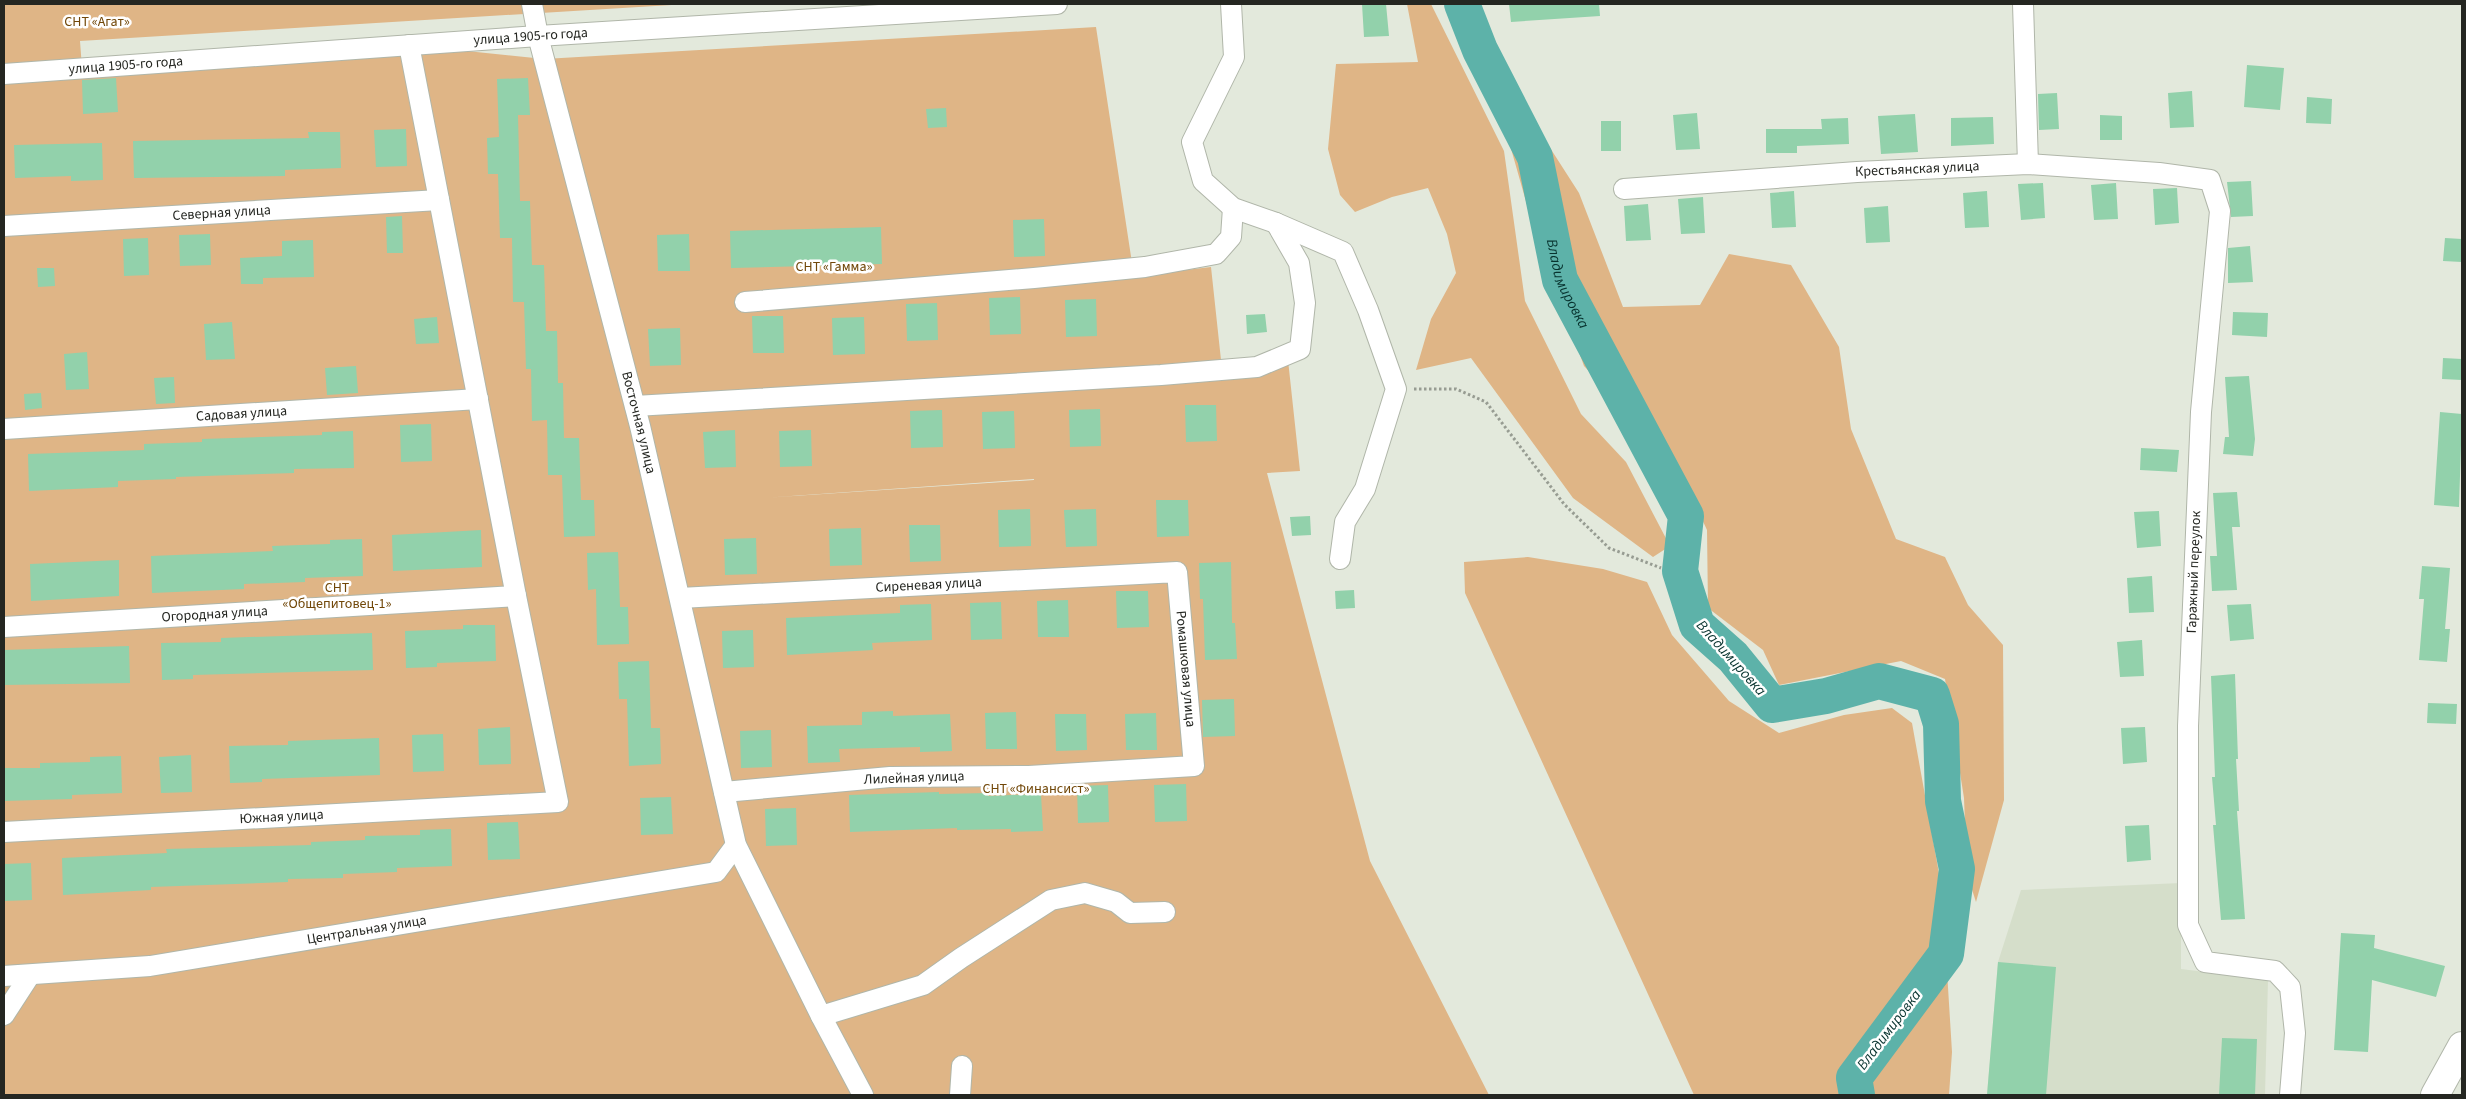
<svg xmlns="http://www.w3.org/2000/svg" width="2466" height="1099" viewBox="0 0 2466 1099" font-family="'Source Sans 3',sans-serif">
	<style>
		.built { fill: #d5deca }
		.green { fill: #dfb586; fill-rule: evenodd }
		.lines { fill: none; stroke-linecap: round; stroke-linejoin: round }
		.river { stroke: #5db2a9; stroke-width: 36 }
		.building { fill: #92d1ab }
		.minor-casing { stroke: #b0b6a9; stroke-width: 22 }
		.highway-casing { stroke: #b0b6a9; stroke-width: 30 }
		.path { stroke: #979c92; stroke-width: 3; stroke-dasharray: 2.5 2.5; stroke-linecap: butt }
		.minor { stroke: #fff; stroke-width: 20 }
		.highway { stroke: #fff; stroke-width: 28 }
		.labels { text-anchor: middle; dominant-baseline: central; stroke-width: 5; stroke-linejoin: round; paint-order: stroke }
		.park-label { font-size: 14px; fill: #714708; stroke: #fff }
		.street-label { font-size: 14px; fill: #242621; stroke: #fff }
		.water-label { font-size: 15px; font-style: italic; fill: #08332f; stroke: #fff }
	</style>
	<rect width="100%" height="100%" fill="#e3e9dc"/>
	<path class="built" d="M2181 883V969L2268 980 2265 1095H1987L1998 962 2021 890Z"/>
	<path class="green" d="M4 4H688L80 41 82 68 409 45 544 59 1096 27 1134 276 1211 267 1221 360H1288L1300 471 1267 473 1370 861 1489 1095H4ZM1034 479V480L763 498Z
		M1407 4H1431L1504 151 1525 301 1581 414 1626 462 1670 546 1653 557 1573 498 1471 358 1416 370 1431 319 1456 273 1447 234 1428 188 1392 197 1355 212 1340 195 1328 149 1336 64 1418 62Z
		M1536 126 1579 193 1623 307 1700 305 1729 254 1791 265 1839 347 1851 429 1896 539 1945 557 1968 605 2003 645 2004 800 1976 902 1967 874 1964 798 1945 679 1901 661 1779 685 1763 650 1708 608 1707 530 1675 461 1584 366 1531 219 1508 138Z
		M1528 557 1603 569 1647 582 1672 635 1729 701 1779 733 1844 715 1892 708 1912 723 1942 890 1952 1052 1949 1095H1694L1465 593 1464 562Z"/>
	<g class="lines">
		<path class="river" id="s1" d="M1462 4 1480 50 1535 157 1560 280 1686 516 1680 571 1697 625 1733 657 1772 705 1826 696 1879 681 1932 695 1941 724 1943 801 1957 869 1946 954 1854 1078 1857 1095"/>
	</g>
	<path class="building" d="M1362 4H1386L1389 36 1364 37Z
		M1509 4H1599L1600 16 1511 22Z
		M2247 65 2284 68 2280 110 2244 107Z
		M116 78 118 112 83 114 82 80Z
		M528 78 530 115H518L520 201H530L532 265H544L546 331H557L558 383H563L564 438H579L581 500H594L595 536 564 537 562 475H548L547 420 532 421 531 369H526L524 302H513L512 238H500L498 174H488L487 138 499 137 497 79Z
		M2192 91 2194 127 2170 128 2168 93Z
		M2057 93 2059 129 2039 130 2038 94Z
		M2307 97 2332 99 2331 124 2306 123Z
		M946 108 947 127 928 128 926 109Z
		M1697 113 1700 149 1676 150 1673 115Z
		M1915 114 1918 152 1881 154 1878 116Z
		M2100 115 2122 116V140H2100Z
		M1993 117 1994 144 1951 146V118Z
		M1848 118 1849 144 1797 146V153H1766V129H1822L1821 119Z
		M1601 121H1621V151H1601Z
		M406 129 407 166 376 167 374 130Z
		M308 132H340L341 168 285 170V176L134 178 133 141 309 138Z
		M102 143 103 180 71 181V176L15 178 14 145Z
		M2251 181 2253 216 2231 217 2227 182Z
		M2043 183 2045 218 2021 220 2018 184Z
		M2116 183 2118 219 2094 220 2091 185Z
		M2177 188 2179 223 2155 225 2153 189Z
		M1794 191 1796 227 1772 228 1770 193Z
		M1987 191 1989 227 1965 228 1963 193Z
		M1703 197 1705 233 1681 234 1678 199Z
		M1648 204 1651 240 1626 241 1624 206Z
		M1888 206 1890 242 1866 243 1864 208Z
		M402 216 403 253H387L386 217Z
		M1044 219 1045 256 1014 257 1013 220Z
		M881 227 882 264 731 268 730 231Z
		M210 234 211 265 180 266 179 235Z
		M689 234 690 271H658L657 235Z
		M148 238 149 275 124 276 123 239Z
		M2445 238 2462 239V262L2443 261Z
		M313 240 314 277 263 278V284H241L240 258 282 256V241Z
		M2250 246 2253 282 2228 283V248Z
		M37 268H54L55 286 38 287Z
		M1020 297 1021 334 990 335 989 298Z
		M1096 299 1097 336 1066 337 1065 300Z
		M937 303 938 340 907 341 906 304Z
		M2233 312 2268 313 2267 337 2232 335Z
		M1265 314 1267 332 1247 334 1246 315Z
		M752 316H783L784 353H753Z
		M437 317 439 343 416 344 414 319Z
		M864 317 865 354 833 355 832 318Z
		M232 322 235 359 206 360 204 324Z
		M680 328 681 365 650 366 648 329Z
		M87 352 89 389 66 390 64 354Z
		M2443 358 2462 359V380L2442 379Z
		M356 366 358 393 327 395 325 368Z
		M2249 376 2255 439 2253 456 2223 454 2225 437H2229L2225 377Z
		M174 377 175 403 156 404 154 378Z
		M41 393 42 408 25 410 24 394Z
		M1185 405H1216L1217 441 1186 442Z
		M1100 409 1101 446 1070 447 1069 410Z
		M942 410 943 447 911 448 910 411Z
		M1014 411 1015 448 983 449 982 412Z
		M2440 412 2462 414 2459 507 2434 505Z
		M431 424 432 461 401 462 400 425Z
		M735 430 736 467 705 468 703 432Z
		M811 430 812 466 780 467 779 431Z
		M353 431 354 468 294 469V473L176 477V479L118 481V487L29 491 28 454 144 450V444L202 442V439L322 435V432Z
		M2141 448 2179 450 2177 472 2140 470Z
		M2237 492 2240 527H2232L2237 590 2212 591 2210 556H2217L2213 493Z
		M1156 500H1188L1189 536 1157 537Z
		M1030 509 1031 546 999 547 998 510Z
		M1096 509 1097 546 1066 547 1064 510Z
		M2159 511 2161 546 2137 548 2134 512Z
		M1310 516 1311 535 1292 536 1290 517Z
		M909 525H940L941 561 910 562Z
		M861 528 862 565 830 566 829 529Z
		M481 530 482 567 393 571 392 535Z
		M756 538 757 574 725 575 724 539Z
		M362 539 363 576 305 578V582L244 584V589L152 593 151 556 273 551 272 546 330 544V540Z
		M618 552 620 607H628L629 644 597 645 596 589 588 590 587 553Z
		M119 560V596L31 601 30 564Z
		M1231 562 1232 623H1235L1237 659 1205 660 1203 599H1200L1199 563Z
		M2422 566 2450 568 2445 629H2450L2447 662 2419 660 2424 599H2419Z
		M2152 576 2154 612 2129 613 2127 578Z
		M1354 590 1355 608 1336 609 1335 591Z
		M1116 591H1148L1149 627 1117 628Z
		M1068 600 1069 637H1038L1037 601Z
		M1001 602 1002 639 971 640 970 603Z
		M931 604 932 640 872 643 873 650 787 655 786 618 900 613V605Z
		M2251 604 2254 639 2230 641 2227 605Z
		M463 625H495L496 661 437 663V667L406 668 405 631 463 629Z
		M753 630 754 667 723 668 722 631Z
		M372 633 373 670 193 675V679L162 680 161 643 221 642V638Z
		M2142 640 2144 676 2120 677 2117 642Z
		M129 646 130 683 4 685V650Z
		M649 661 651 728H660L661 764 629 766 627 699H619L618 662Z
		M2235 674 2238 759H2236L2239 811H2237L2245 919 2221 920 2213 825H2216L2212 777H2215L2211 676Z
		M1234 699 1235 736 1203 737 1202 700Z
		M2428 703 2457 704 2456 724 2427 723Z
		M893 711V716L950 714 952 751 920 752V747L839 749 840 762 808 763 807 726 862 725V712Z
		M1016 712 1017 749H986L985 713Z
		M1156 713 1157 750H1126L1125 714Z
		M1055 714H1086L1087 750 1056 751Z
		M510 727 511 764 479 765 478 729Z
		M2145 727 2147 762 2123 764 2121 728Z
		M771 730 772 767 741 768 740 731Z
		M443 734 444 771 413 772 412 735Z
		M379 738 380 775 262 779V782L230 783 229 746 288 745V741Z
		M191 755 192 792 161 793 159 757Z
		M121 756 122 793 72 795V799L4 801V768H40V763L90 762V757Z
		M1186 784 1187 821 1155 822 1154 785Z
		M1108 785 1109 822 1078 823 1077 786Z
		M939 792V794L988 793V796L1041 794 1043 831 1011 832V829L957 830V828L850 832 849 795Z
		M671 797 673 834 641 835 640 798Z
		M796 808 797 845 766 846 765 809Z
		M518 822 520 859 488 860 487 823Z
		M2149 825 2151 860 2127 862 2125 826Z
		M451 829 452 866 397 868V872L343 874V878L288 879V882L151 887V890L63 895 62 858 167 853 166 849 311 845V842L365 840V836L420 835V830Z
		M31 863 32 900 4 901V864Z
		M2341 933 2375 935 2374 948 2445 966 2436 997 2372 980 2368 1052 2334 1050Z
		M1998 962 2056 967 2046 1095H1987Z
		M2222 1038 2257 1039 2255 1095H2219Z"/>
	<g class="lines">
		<g class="minor-casing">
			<g id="minor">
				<path id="s2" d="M532 4 538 36 640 426 736 845 821 1016 923 985 961 958 1051 900 1085 893 1116 902 1130 913 1165 912"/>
				<path d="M1231 4 1234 57 1192 142 1203 181 1233 208 1276 223 1343 252 1368 310 1396 389 1365 489 1345 522 1340 559"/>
				<path d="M2023 4 2028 164"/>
				<path id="s3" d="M4 74 538 36 1057 4"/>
				<path id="s4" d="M1624 189 1857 172 2028 164 2159 173 2210 180 2220 211 2201 412 2188 726V925L2205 962 2275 971 2290 987 2295 1033 2290 1095"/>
				<path id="s5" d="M4 226 439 200"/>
				<path d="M745 302 1034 278 1145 267 1216 254 1231 237 1233 208"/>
				<path d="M635 406 1161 375 1257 367 1300 349 1305 303 1299 263 1276 223"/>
				<path id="s6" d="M4 429 478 399"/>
				<path id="s7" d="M680 598 1177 572 1194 766 1029 776 890 777 724 792"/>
				<path id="s8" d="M4 627 516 596"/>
				<path id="s9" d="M4 832 558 802 516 596 409 45"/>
				<path id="s10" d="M4 976 150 966 716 872 736 845"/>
				<path d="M4 1015 30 975"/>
				<path d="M821 1016 863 1095"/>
				<path d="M960 1095 962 1066"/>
			</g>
		</g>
		<g class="highway-casing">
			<path id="highway" d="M2435 1095 2462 1046"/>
		</g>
		<path class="path" d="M1414 389H1456L1486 402 1564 504 1609 548 1661 568"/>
		<use href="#minor" class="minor"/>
		<use href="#highway" class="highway"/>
	</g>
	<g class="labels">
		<g class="park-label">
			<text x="97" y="22">СНТ «Агат»</text>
			<text x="834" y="267">СНТ «Гамма»</text>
			<text x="337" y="588">СНТ<tspan x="337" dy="16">«Общепитовец-1»</tspan></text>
			<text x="1036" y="789">СНТ «Финансист»</text>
		</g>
		<g class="street-label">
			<text stroke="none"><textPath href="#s3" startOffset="528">улица 1905-го года</textPath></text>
			<text stroke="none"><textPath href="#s3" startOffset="122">улица 1905-го года</textPath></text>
			<text stroke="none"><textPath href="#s4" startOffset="294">Крестьянская улица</textPath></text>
			<text stroke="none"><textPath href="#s5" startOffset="218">Северная улица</textPath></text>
			<text stroke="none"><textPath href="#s6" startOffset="238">Садовая улица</textPath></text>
			<text stroke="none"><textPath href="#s2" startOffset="432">Восточная улица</textPath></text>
			<text transform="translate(2194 572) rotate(-88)">Гаражный переулок</text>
			<text stroke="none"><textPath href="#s7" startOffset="249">Сиреневая улица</textPath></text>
			<text stroke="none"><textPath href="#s8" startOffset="211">Огородная улица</textPath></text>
			<text stroke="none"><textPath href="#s7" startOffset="595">Ромашковая улица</textPath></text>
			<text transform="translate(914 778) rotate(-2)">Лилейная улица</text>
			<text stroke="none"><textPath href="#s9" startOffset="278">Южная улица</textPath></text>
			<text stroke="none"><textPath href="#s10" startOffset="366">Центральная улица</textPath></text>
		</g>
		<g class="water-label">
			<text stroke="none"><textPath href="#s1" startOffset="301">Владимировка</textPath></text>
			<text transform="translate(1731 658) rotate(48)">Владимировка</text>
			<text transform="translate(1889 1030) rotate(-53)">Владимировка</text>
		</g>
	</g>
	<rect width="2466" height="1099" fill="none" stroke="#242621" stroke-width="10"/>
</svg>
